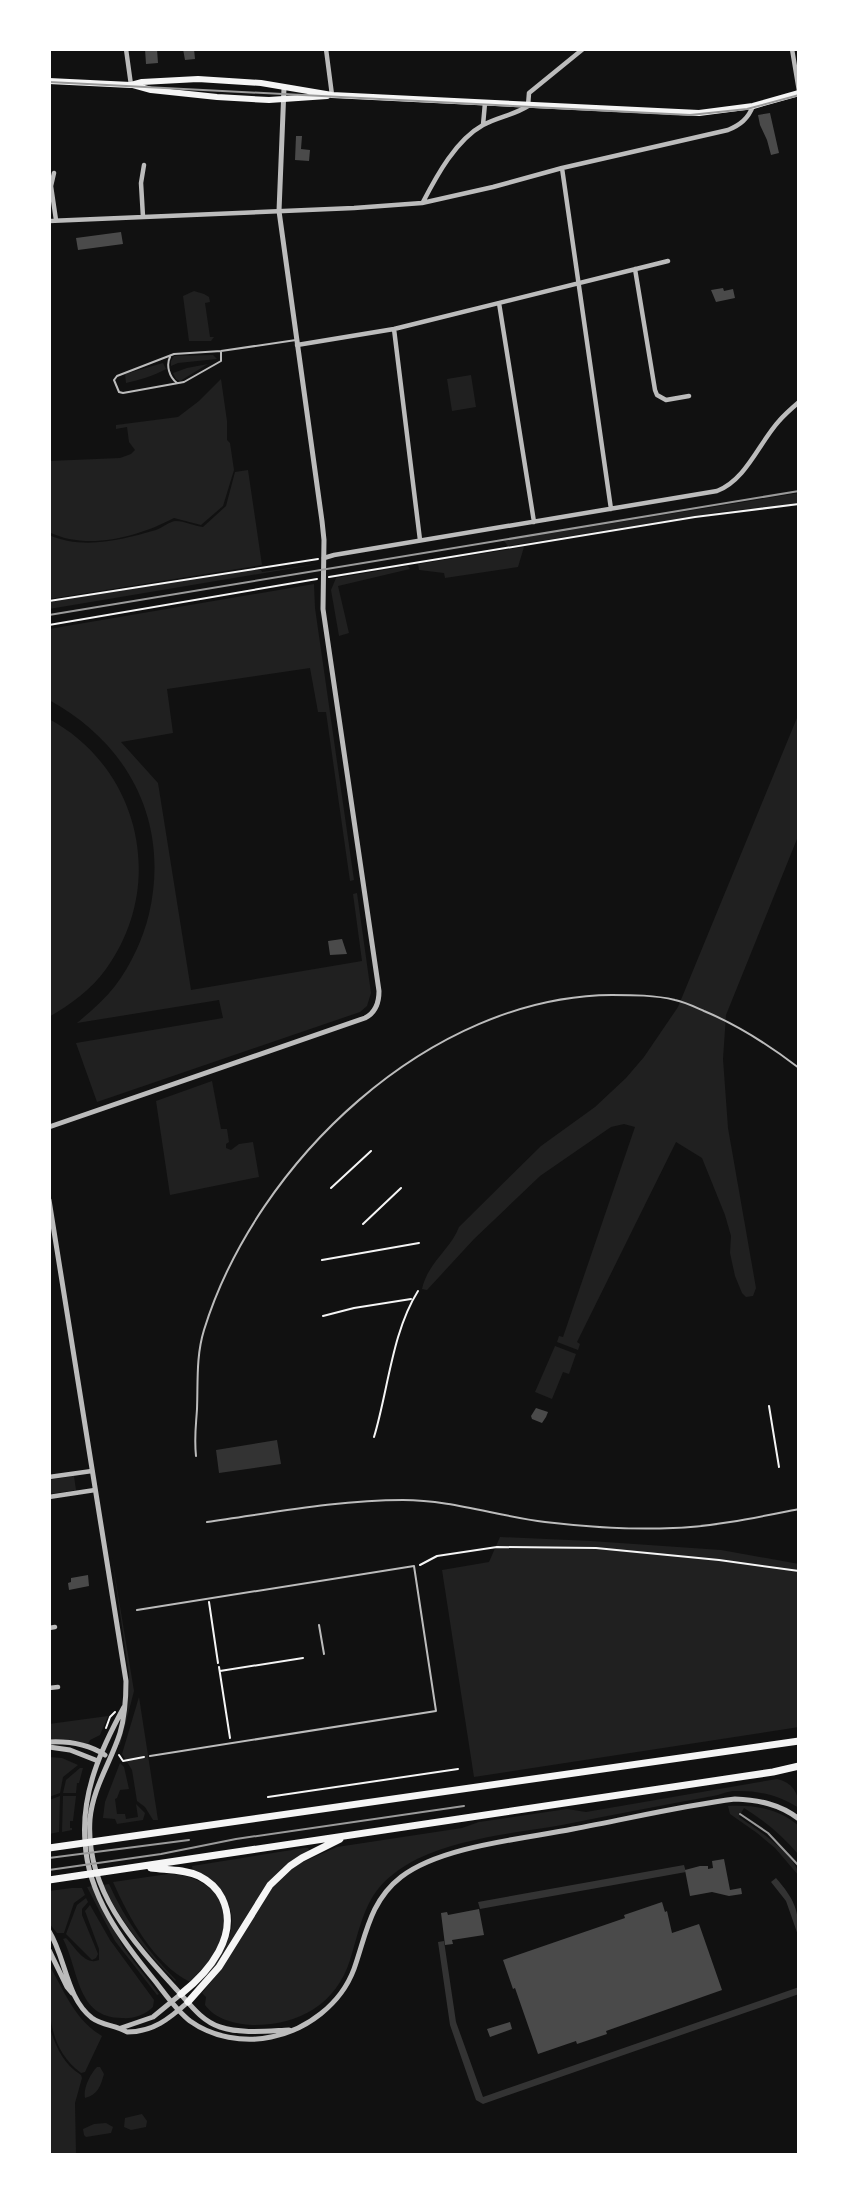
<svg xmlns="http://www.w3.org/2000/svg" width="848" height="2204" viewBox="0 0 848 2204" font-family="'Sofia Sans Condensed',sans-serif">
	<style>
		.green { fill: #202020 }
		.water { fill: #333 }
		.building { fill: #4a4a4a }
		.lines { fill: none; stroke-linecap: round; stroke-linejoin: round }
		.path { stroke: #f5f5f5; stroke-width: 2 }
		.service { stroke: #bcbcbc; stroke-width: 2 }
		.minor { stroke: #bcbcbc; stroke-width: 4.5 }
		.tertiary { stroke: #bcbcbc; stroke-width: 5 }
		.secondary { stroke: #f5f5f5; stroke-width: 6 }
		.trunk { stroke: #f5f5f5; stroke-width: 7 }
		.tram { stroke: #9a9a9a; stroke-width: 2 }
		.rail { stroke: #9a9a9a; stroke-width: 2 }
	</style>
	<rect width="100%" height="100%" fill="#111"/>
	<path class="green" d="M194 291 204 294 209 297 210 302 205 303 210 337H214L211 341H189L183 296Z
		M213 355 217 359 178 363 171 366V361L174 356Z
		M163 363 166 369C153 376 140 380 126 383L125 374Z
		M208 364 180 381 176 379 173 373 187 368Z
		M471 375 476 407 452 411 447 379Z
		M221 379 227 421V440L230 443 234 470 223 506 201 525 174 518C138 537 87 551 49 532V461L120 458 131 454 135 450 129 442 127 427 116 429V425L178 417 199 401Z
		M248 470 262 565 49 599V535C83 550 121 540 156 530 162 528 170 521 176 521 184 521 195 526 203 527L226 506 235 472Z
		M799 493V503L720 512 508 546 504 541Z
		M524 547 518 567 445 578 444 573 419 570 418 564Z
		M317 564H318L49 609V602L251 570H261L262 572Z
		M408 566 410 569 338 586 349 633 339 636 331 590 336 578Z
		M314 584 315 608 354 880 350 881 326 712H318L310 668 167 689 173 733 121 742 158 783 191 990 362 961 353 894 357 893 371 993 367 1006 360 1012 97 1102 76 1043 223 1018 219 1000 77 1023C91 1011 104 1000 115 986 131 965 143 939 149 914 170 824 130 744 49 700V629Z
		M799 713V834L726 1015 723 1059 728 1128 756 1288 753 1296 746 1297 742 1293 735 1276 730 1253 731 1236 725 1215 702 1158 676 1142 577 1342 580 1344 578 1350 557 1342 559 1336 563 1337 635 1127 624 1124 611 1127 540 1176 474 1239 427 1290 422 1289C428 1262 451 1249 459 1227L541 1146 595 1107 626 1078 644 1057 678 1007Z
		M49 719C140 768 167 885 106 969 92 989 70 1005 49 1017Z
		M212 1081 221 1129H227L229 1142 226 1144V1148L231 1150 239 1144 253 1142 259 1177 170 1195 156 1101Z
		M555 1346 576 1354 569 1374 563 1372 552 1399 535 1392Z
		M74 1476 76 1490 49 1494V1480Z
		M500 1537 591 1541 721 1550 799 1564V1727L474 1777 442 1570 489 1562Z
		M112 1558 134 1691 120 1745H118L127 1712 129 1675Z
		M139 1697 158 1820H153L145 1807 137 1801 132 1770 122 1754Z
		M108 1716 100 1735 90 1740 88 1744 64 1739 49 1740V1724Z
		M49 1757 62 1758 78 1765 63 1777 60 1793 49 1797Z
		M120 1763 124 1767 129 1789 120 1790 117 1798 115 1799 117 1814H125L126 1819 138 1817 136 1804 145 1813 143 1820 117 1824 115 1819 103 1818 105 1802Z
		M80 1768H83L79 1783H77L76 1793H63L66 1780Z
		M777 1779C792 1782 799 1793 799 1808 778 1795 758 1790 733 1791 725 1792 720 1795 713 1796 662 1805 612 1815 562 1825 515 1833 461 1838 417 1859 401 1867 383 1880 373 1896 361 1916 357 1938 350 1960 336 2005 297 2026 252 2025 235 2024 215 2019 205 2005L206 1997 202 1993 219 1972 273 1886 298 1864 337 1847 462 1828 479 1822 567 1809 586 1812Z
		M60 1796 59 1832 49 1834V1800Z
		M63 1796H76L73 1821H70V1828H72V1830L62 1832Z
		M728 1806C755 1805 777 1808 799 1826V1855C783 1836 765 1821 744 1808L739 1817C755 1828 797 1855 799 1876L775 1848 757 1833 730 1814Z
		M304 1848H308L309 1850 288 1864 262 1891 215 1967 197 1988 196 1987C214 1965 245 1931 226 1900 221 1890 202 1878 193 1871L192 1866Z
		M168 1874C210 1874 239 1907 218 1947 211 1960 200 1971 190 1982 154 1964 129 1918 113 1882Z
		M109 1884C125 1920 148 1952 176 1980L175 1981C146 1952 120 1921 103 1885Z
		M92 1886 123 1947 159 1994 157 1995 115 1941 87 1887Z
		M72 1888H82L85 1895 74 1903 64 1933H57L49 1923V1891Z
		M86 1898 88 1902 82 1909V1915L98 1954 96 1958 92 1960 66 1934 77 1905Z
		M90 1905 110 1940 154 2000 153 2007C145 2015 133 2019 122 2018 76 2018 79 1969 63 1939L66 1938C75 1947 85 1966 99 1960V1949L85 1911Z
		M49 1965C65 1992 74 2019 102 2036L85 2072 81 2073C45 2046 49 2005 49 1965Z
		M49 2026C56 2046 62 2063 81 2075L82 2078 75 2103 76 2155H49Z
		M97 2067H100L104 2074C101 2085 98 2095 85 2098 83 2089 90 2074 97 2067Z
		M142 2114 147 2121 146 2127 131 2130 124 2127 125 2118Z
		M106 2123 113 2127 111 2133 86 2137 84 2135 83 2129 94 2124Z"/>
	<path class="water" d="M277 1440 281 1464 219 1473 216 1450Z
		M684 1865 686 1872 480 1909 478 1902Z
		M776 1878C794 1899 799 1909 799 1938L786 1901 771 1882Z
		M444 1941 456 2022 483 2097 799 1987V1994L483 2104 476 2100 450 2025 438 1942Z"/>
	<path class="building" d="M145 49H157L158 63 146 64Z
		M183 49H194L195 59 185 60Z
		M770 113 779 153 771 155 767 140 760 125 758 115Z
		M296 136H302L301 149 310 150 309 161 295 160Z
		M121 232 123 244 78 250 76 238Z
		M723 288 724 291 733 289 735 298 716 302 711 290Z
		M342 939 347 954 330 955 328 941Z
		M536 1408 548 1412 546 1417 542 1423 532 1419 531 1416Z
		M88 1575 89 1586 69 1590 68 1583 71 1582V1578Z
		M724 1859 730 1890 741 1888 742 1894 729 1896 712 1892 690 1896 685 1870 700 1866H708V1869L713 1868 712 1861Z
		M662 1902 665 1912 667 1911 672 1933 699 1924 722 1990 606 2031 607 2034 577 2044 576 2041 538 2054 515 1988 513 1989 503 1960 625 1918 624 1915Z
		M479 1909 484 1935 452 1940 453 1944 445 1945 441 1913 447 1912 448 1915Z
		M510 2022 512 2029 490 2037 487 2029Z"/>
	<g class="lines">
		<path class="path" d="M329 577 695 517 799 504
			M49 601 318 559
			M49 625 317 579
			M331 1188 371 1151
			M363 1224 401 1188
			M322 1260 419 1243
			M323 1316 354 1308 411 1299
			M769 1406 779 1467
			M374 1437C388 1391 392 1332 418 1291
			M420 1565 437 1556 497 1547 596 1548 719 1560 799 1571
			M209 1602 218 1663
			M219 1667 230 1738
			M220 1671 303 1658
			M106 1728 110 1717 115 1712
			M119 1755 123 1761 144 1757
			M268 1797 458 1769"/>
		<path class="service" d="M221 351V361L184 382 123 393 119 392 114 380 117 376 174 354 221 351 296 340
			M170 357C166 365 169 377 177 383
			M196 1456C194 1437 196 1426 197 1409 198 1382 196 1356 204 1330 256 1162 430 996 612 995 633 995 655 995 675 1000 685 1002 695 1007 704 1011 740 1026 769 1045 799 1068
			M207 1522C272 1513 337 1500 403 1500 451 1500 497 1516 545 1522 587 1527 630 1530 673 1528 713 1527 759 1517 799 1509
			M137 1610 414 1566 436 1711 150 1756
			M319 1625 324 1654"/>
		<path class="minor" d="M126 49 131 85
			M326 49 332 95
			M792 49 799 91
			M483 125 485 103
			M562 168 611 509
			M54 173 51 186 56 220
			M423 202C437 175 456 140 483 125 498 117 514 115 528 106L529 93 583 49
			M143 217 141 183 144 165
			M49 221 354 208 422 203 493 187 562 168 728 130C740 125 748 119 753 106
			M635 269 655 390 657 395 666 400 689 396
			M499 303 534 522
			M394 329 420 540
			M297 345 394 329 668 261
			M324 558 334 555 717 491C746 480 759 443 779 421 785 414 792 408 799 402
			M49 1477 92 1471
			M49 1497 95 1490
			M49 1628 55 1627
			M49 1688 58 1687"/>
		<path class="tertiary" d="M49 1127 365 1018C375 1013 379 1003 379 991L323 609 324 540 322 521 279 211 284 88
			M49 1200 126 1681C126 1698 125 1716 120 1733 111 1762 93 1787 90 1819 85 1889 132 1941 176 1989 189 2003 201 2021 220 2027 241 2034 267 2031 289 2030
			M124 1707C101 1749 81 1793 85 1842 88 1896 122 1941 155 1981 166 1995 176 2010 190 2021 212 2037 244 2043 271 2037 307 2030 341 2004 354 1969 366 1935 370 1901 401 1877 441 1846 523 1839 573 1829 627 1819 680 1806 735 1799 758 1800 780 1804 799 1819
			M49 1742C69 1741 88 1744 105 1755
			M49 1747 70 1750 98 1761
			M49 1931C66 1958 66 1998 92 2018 103 2026 116 2025 127 2032 153 2032 169 2019 188 2002
			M49 1950 67 1987 72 1993
			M121 2028 153 2017 181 1994"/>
		<path class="secondary" d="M49 81 131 85 142 82 198 79 261 83 332 95 699 113 753 106 799 93
			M133 85 151 90 217 97 269 100 327 96"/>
		<path class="trunk" d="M49 1848 799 1741
			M151 1868C167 1870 184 1869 199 1876 209 1881 217 1888 222 1898 240 1935 209 1972 181 1994
			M49 1880 773 1772 799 1766
			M188 2002 219 1967 270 1885 290 1866 302 1858 340 1839"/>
		<path class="tram" d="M49 82 690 115 747 109 799 95"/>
		<path class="rail" d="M49 615 799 491
			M740 1814 768 1833 799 1866
			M49 1858 189 1840
			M49 1870 161 1854 236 1839 464 1806"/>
	</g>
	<rect width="848" height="2204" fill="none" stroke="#ffffff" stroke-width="102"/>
</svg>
